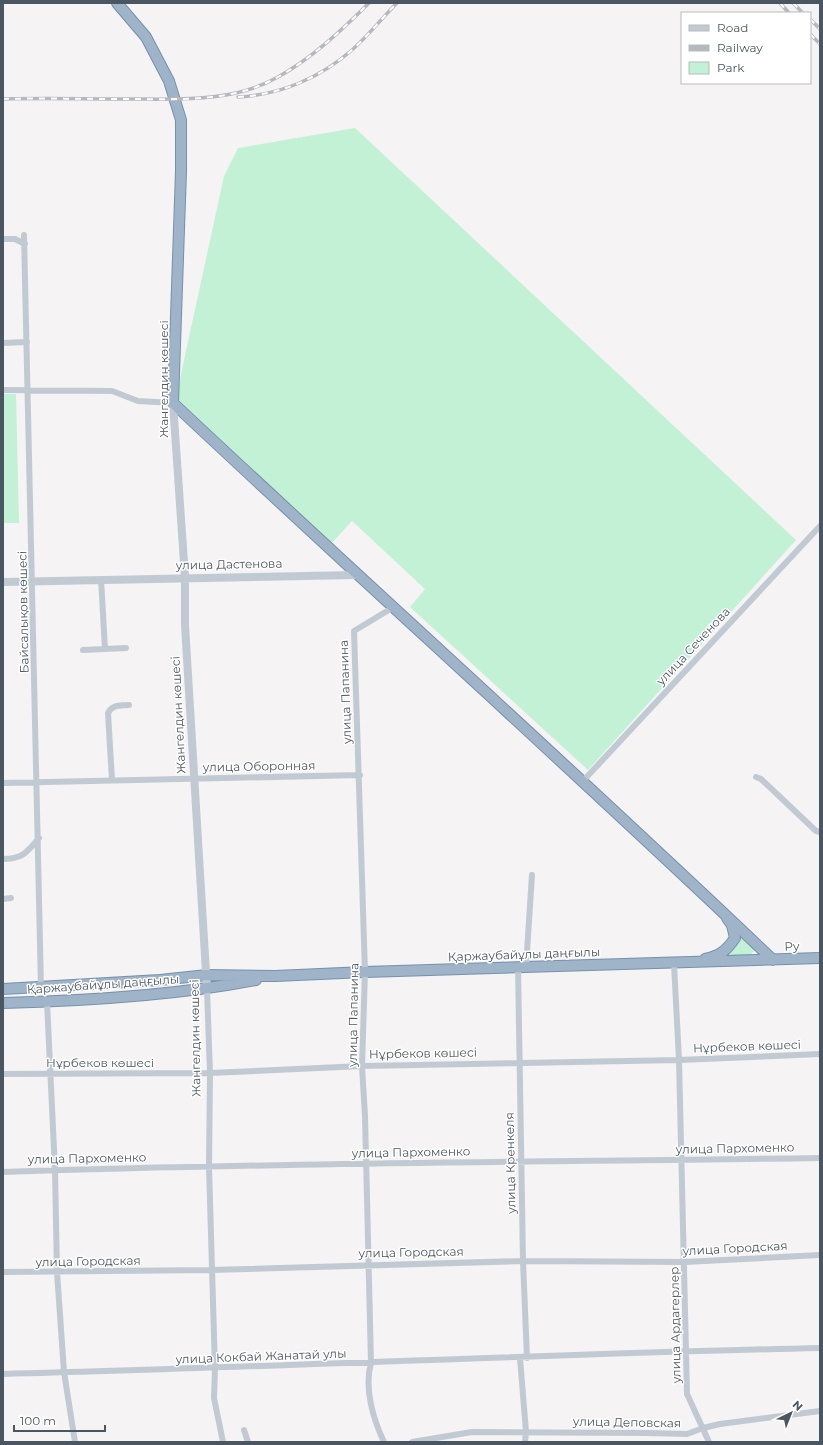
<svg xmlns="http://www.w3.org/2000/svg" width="823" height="1445" viewBox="0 0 823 1445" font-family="Montserrat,sans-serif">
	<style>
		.green { fill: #c3f1d5 }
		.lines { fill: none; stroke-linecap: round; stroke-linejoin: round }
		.trunk-casing { stroke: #7690ad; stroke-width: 12 }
		.minor { stroke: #c1cad2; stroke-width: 6 }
		.tertiary { stroke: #c1cad2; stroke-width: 8 }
		.trunk { stroke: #9fb4c9; stroke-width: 10 }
		.rail-casing { stroke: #b5b8bd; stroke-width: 3.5 }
		.rail { stroke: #fff; stroke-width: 2; stroke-dasharray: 6; stroke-linecap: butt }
		.labels { text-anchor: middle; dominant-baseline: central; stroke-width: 3; stroke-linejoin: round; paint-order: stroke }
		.street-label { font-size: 12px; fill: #4a5661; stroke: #fff }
	</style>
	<rect width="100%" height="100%" fill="#f5f3f3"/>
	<path class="green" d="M355 128 796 540 588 770 410 607 425 589 352 521 329 546 178 403V388L224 176 238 148Z
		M3 394H16L19 523H3Z
		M737 925 755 950 749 956 724 954Z"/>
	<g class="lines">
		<g class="trunk-casing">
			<path id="trunk" d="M117 3 146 37 169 81 181 120V171L173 403C372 590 576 772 773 960
				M705 959C720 956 727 950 735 938L732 925 727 918
				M3 989 160 980 207 975 275 976 365 972 820 958
				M3 1003C86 1001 174 996 256 980"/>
		</g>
		<path class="minor" d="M24 235 41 988
			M3 239H15L25 244
			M3 343 27 342
			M3 390 112 391 138 401 173 403
			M101 579 105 649 126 648
			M83 650 105 649
			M756 777 761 779 816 831 820 832
			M112 780 108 713C113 704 120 706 129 705
			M583 781 820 526
			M3 783 360 775
			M3 859C23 859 27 852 39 838
			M3 899 11 898
			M674 964 679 1060 687 1394 709 1442
			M518 967 523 1261 527 1358
			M526 967 532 875
			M207 989 210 1073 209 1167 215 1369 214 1398 223 1442
			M47 1002 55 1170 57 1272 64 1372 75 1442
			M3 1074 210 1073 362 1066 679 1060 820 1054
			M3 1172C275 1163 548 1162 820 1158
			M3 1272 211 1270 523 1261 685 1262 820 1255
			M520 1358 526 1432 525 1442
			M3 1374C275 1367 548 1354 820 1348
			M244 1430 248 1442
			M384 1442C373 1419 364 1388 371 1363L365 1116 362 1066 365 972 354 631 392 608
			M412 1442 472 1432 647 1433 687 1434 703 1428 720 1424 820 1411"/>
		<path class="tertiary" d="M173 403 185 577V625L207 989
			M3 582 356 575"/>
		<use href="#trunk" class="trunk"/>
		<g class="rail-casing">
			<path id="rail" d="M780 3 789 13
				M793 3 803 13
				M810 19 820 29
				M810 34 820 44
				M238 97C280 95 320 78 352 50 368 36 382 18 397 3
				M3 99C44 98 86 99 127 99 178 99 232 103 278 77 312 58 341 31 369 3"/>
		</g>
		<use href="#rail" class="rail"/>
	</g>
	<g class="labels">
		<g class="street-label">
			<text transform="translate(163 379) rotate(-90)">Жангелдин көшесі</text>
			<text transform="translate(229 564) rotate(-1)">улица Дастенова</text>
			<text transform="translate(23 612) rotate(-91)">Байсалықов көшесі</text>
			<text transform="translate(693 646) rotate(-47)">улица Сеченова</text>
			<text transform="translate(345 692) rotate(-92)">улица Папанина</text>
			<text transform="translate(178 715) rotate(-93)">Жангелдин көшесі</text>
			<text transform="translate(259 766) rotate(-1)">улица Оборонная</text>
			<text transform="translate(792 946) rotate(-2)">Ру</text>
			<text transform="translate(524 954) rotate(-2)">Қаржаубайұлы даңғылы</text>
			<text transform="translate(103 984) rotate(-4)">Қаржаубайұлы даңғылы</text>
			<text transform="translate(353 1015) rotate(-89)">улица Папанина</text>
			<text transform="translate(195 1038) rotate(-91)">Жангелдин көшесі</text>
			<text transform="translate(747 1046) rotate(-2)">Нұрбеков көшесі</text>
			<text transform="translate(423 1053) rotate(-1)">Нұрбеков көшесі</text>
			<text x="100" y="1062">Нұрбеков көшесі</text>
			<text transform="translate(735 1148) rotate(-1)">улица Пархоменко</text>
			<text transform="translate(411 1152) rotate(-1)">улица Пархоменко</text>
			<text transform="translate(87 1158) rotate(-1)">улица Пархоменко</text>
			<text transform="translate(510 1163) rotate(-91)">улица Кренкеля</text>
			<text transform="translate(735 1248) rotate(-3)">улица Городская</text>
			<text transform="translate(411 1252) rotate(-1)">улица Городская</text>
			<text transform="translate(88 1261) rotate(-1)">улица Городская</text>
			<text transform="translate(675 1325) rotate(-91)">улица Ардагерлер</text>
			<text transform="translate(261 1356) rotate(-2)">улица Кокбай Жанатай улы</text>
			<text transform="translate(627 1422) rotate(1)">улица Деповская</text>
		</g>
	</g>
	<rect width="823" height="1445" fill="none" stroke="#4a5661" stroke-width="8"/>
	<rect x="681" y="12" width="130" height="72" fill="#ffffff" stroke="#b7bbc0"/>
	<rect x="689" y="25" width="20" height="6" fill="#c1cad2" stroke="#b7bbc0"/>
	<text x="717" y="32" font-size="12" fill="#4a5661">Road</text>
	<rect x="689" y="45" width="20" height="6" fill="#b5b8bd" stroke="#b7bbc0"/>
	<text x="717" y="52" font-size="12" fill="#4a5661">Railway</text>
	<rect x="689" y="62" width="20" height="12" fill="#c3f1d5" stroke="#b7bbc0"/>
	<text x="717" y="72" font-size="12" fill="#4a5661">Park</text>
	<g transform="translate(791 1413) rotate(43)" stroke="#ffffff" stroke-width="3" paint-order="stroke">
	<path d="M0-3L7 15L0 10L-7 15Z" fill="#4a5661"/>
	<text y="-6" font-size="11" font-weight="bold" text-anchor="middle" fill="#4a5661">N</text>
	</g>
	<path d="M14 1425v6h91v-6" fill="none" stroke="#4a5661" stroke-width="2"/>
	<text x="20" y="1425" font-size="12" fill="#4a5661" stroke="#ffffff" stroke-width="3" paint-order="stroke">100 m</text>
</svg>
